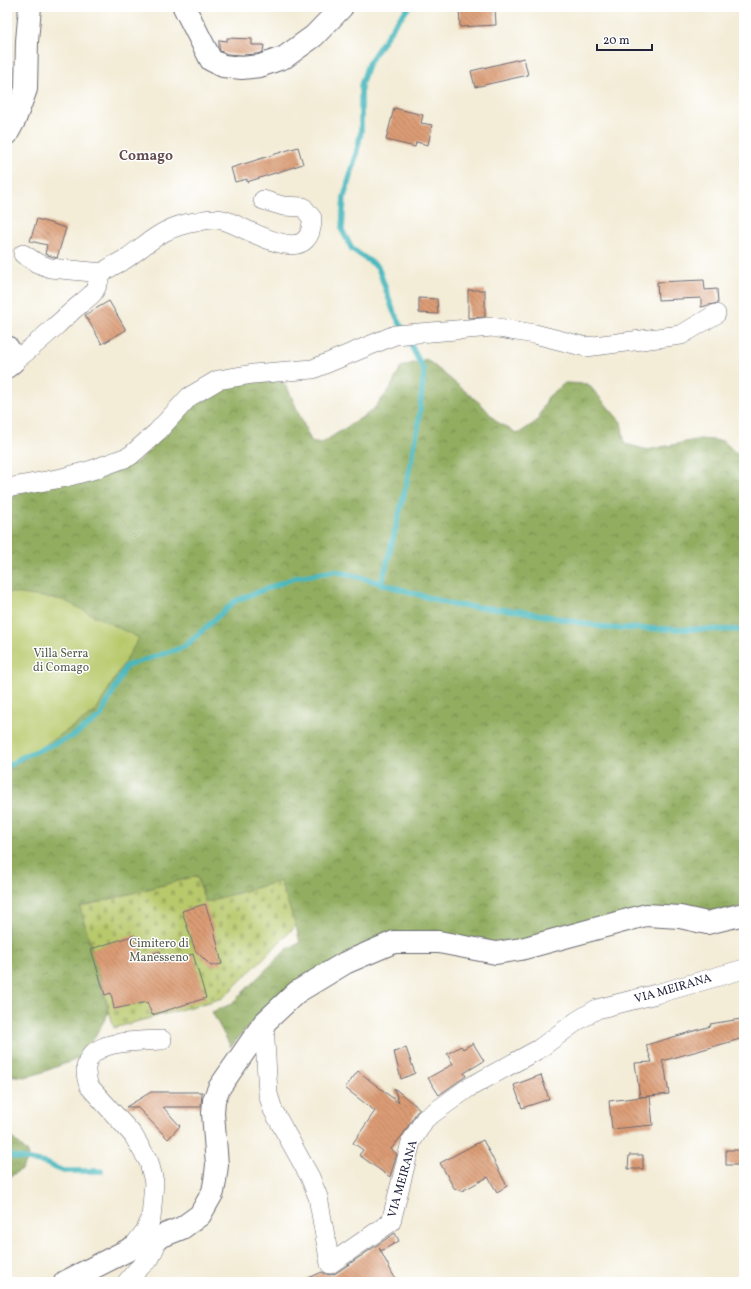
<svg xmlns="http://www.w3.org/2000/svg" width="751" height="1289" viewBox="0 0 751 1289" font-family="Vollkorn,serif">
	<style>
		.forest { fill: url(#forest-crowns); stroke: #5a684e }
		.cemetery { fill: url(#cemetery-stones); stroke: #6d7654 }
		.green { fill: #b8c96c; stroke: #6d7654 }
		.lines { fill: none; stroke-linecap: round; stroke-linejoin: round }
		.stream { stroke: #49b8be; stroke-width: 5.5 }
		.building { fill: url(#building-back-hatch) }
		.minor-casing { stroke: #6b6972; stroke-width: 20 }
		.tertiary-casing { stroke: #6b6972; stroke-width: 24 }
		.minor { stroke: #fff; stroke-width: 19 }
		.tertiary { stroke: #fff; stroke-width: 22 }
		.labels { text-anchor: middle; dominant-baseline: central; stroke-width: 3; stroke-linejoin: round; paint-order: stroke }
		.park-label { font-size: 12px; fill: #565c4c; stroke: #fff }
		.street-label { font-size: 12px; fill: #22223b; stroke: #fff }
		.quarter-label { font-size: 14px; font-weight: bold; fill: #634d4f; stroke: #fff }
	</style>
	<defs>
		<pattern id="forest-crowns" width="20" height="18" patternUnits="userSpaceOnUse"><rect width="20" height="18" fill="#92ad60"/><path d="M2 6a3 3 0 1 1 6 0M12 15a3 3 0 1 1 6 0" fill="none" stroke="#778c50"/></pattern>
		<pattern id="cemetery-stones" width="16" height="16" patternUnits="userSpaceOnUse"><rect width="16" height="16" fill="#b8c96c"/><path d="M2 7V4a2 2 0 0 1 4 0v3zM10 15v-3a2 2 0 0 1 4 0v3z" fill="#9eac5e"/></pattern>
		<pattern id="building-back-hatch" width="6" height="6" patternUnits="userSpaceOnUse"><rect width="6" height="6" fill="#db9c75"/><path d="M-1 5l2 2M0 0l6 6M5-1l2 2" fill="none" stroke="#b17f61"/></pattern>
	</defs>
	<rect width="100%" height="100%" fill="#fff"/>
	<filter id="ink" filterUnits="userSpaceOnUse"><feTurbulence type="fractalNoise" baseFrequency=".025" numOctaves="2"/><feDisplacementMap in="SourceGraphic" scale="8" xChannelSelector="R" yChannelSelector="G"/><feConvolveMatrix kernelMatrix="1 2 1 2 8 2 1 2 1" color-interpolation-filters="sRGB"/></filter>
	<filter id="wash" filterUnits="userSpaceOnUse"><feTurbulence type="fractalNoise" baseFrequency=".012" numOctaves="4" result="noise"/><feDisplacementMap in="SourceGraphic" scale="16" xChannelSelector="R" yChannelSelector="G"/><feGaussianBlur stdDeviation="0.9" result="paint"/><feColorMatrix in="noise" values="0 0 0 0 0 0 0 0 0 0 0 0 0 0 0 0 0 1.4 0 .05"/><feComposite in="paint" operator="in"/></filter>
	<g filter="url(#wash)">
		<rect width="100%" height="100%" fill="#f3ecd7"/>
		<path class="forest" d="M426 359 482 405 497 422 518 434 537 421 548 397 565 383 588 384 621 422 625 444 648 450 700 439 723 441 744 460V906L724 911 665 910 518 951 412 933 264 1009 231 1047 212 1012 231 1004 287 949 300 943 296 926 205 902 197 876 81 907 109 1012 83 1057 37 1074 24 1077 7 1075V496L136 463 209 391 256 378 278 379 287 387 311 441 322 443 372 411 390 389 401 367Z
			M7 1133 29 1154 22 1169 7 1178Z"/>
		<path class="cemetery" d="M197 876 205 902 280 881 296 926 223 998 114 1028 80 907Z"/>
		<path class="green" d="M7 592 63 600 139 638 95 712 7 770Z"/>
		<g class="lines">
			<path class="stream" d="M381 584 386 567 404 494 418 428 424 371 393 310 378 267 352 249 342 230 344 197 355 159 361 132V85L368 64 395 24 409 7
				M7 767 22 757 73 736 100 717 126 666 184 647 235 601 297 577 335 571 370 580 453 605 520 611 608 628 744 630
				M7 1154 14 1157 45 1163 63 1171H101"/>
		</g>
		<g id="blocks">
			<path class="building" d="M459 7H495L496 25 460 27Z
				M227 38 252 39V45H264L263 52 257 54 242 55 227 54 220 51 219 47V40L227 41Z
				M524 58 528 75 475 87 471 71Z
				M394 108 423 115 421 123 432 125 428 145 416 142 415 147 386 140Z
				M298 147 303 164 247 182V179L235 182 231 168Z
				M37 219 66 228 57 258 45 254 47 245 30 241Z
				M704 280 705 290 717 289 718 303 701 307V298L658 300 657 282Z
				M468 290H485V317L468 318Z
				M419 298 437 299 438 314 419 313Z
				M109 301 126 330 102 344 85 315Z
				M205 904 214 929 222 964 211 966 195 950 182 911Z
				M135 935 142 957 160 951 164 963 193 954 206 998 152 1015 147 1002 114 1009 111 993 105 995 91 949Z
				M741 1019 742 1022 744 1021V1038L662 1061 665 1069 669 1094 640 1097 635 1063 652 1062 646 1045 711 1026 710 1024Z
				M473 1043 484 1061 464 1073 466 1076 439 1095 428 1078 453 1064 447 1054 461 1046 463 1049Z
				M406 1048 415 1073 401 1079 394 1052Z
				M358 1071 399 1103 394 1088 420 1109 416 1113 404 1133 391 1149 397 1154 390 1177 359 1155 363 1150 353 1143 375 1111 345 1088Z
				M541 1075 549 1099 522 1108 514 1085Z
				M151 1092H202L201 1107H163L180 1126 168 1139 137 1107H126Z
				M650 1096 653 1125 612 1129 609 1101Z
				M483 1140 507 1186 497 1192 488 1177 462 1191 454 1188 440 1163Z
				M726 1150H744V1165H726Z
				M629 1155H643V1169H628Z
				M395 1233 399 1241 381 1251 379 1248 397 1282H300L322 1272 326 1274 331 1275 336 1273Z"/>
		</g>
	</g>
	<g filter="url(#ink)">
		<use href="#blocks" fill-opacity="0" stroke="#6b6972" stroke-width="1"/>
		<g class="lines">
			<g class="minor-casing">
				<path id="minor" d="M23 254 37 263 50 268 103 273
					M14 361C34 347 51 330 69 314 76 307 85 301 92 294 98 288 98 278 103 273 109 266 120 263 127 258 151 241 165 226 196 222 203 220 215 218 223 220 248 227 312 273 312 218L303 207 283 206 263 200
					M7 488 62 478 92 470 130 456 157 432 189 397 218 380 253 374 313 369 395 335 492 327 535 334 586 347 681 335 716 314
					M264 1023 268 1094 273 1110 310 1177 318 1197 330 1264 391 1222 411 1142 425 1119 468 1088 539 1049 577 1021 597 1009 656 994 744 969
					M132 1248 145 1231 151 1219 154 1182 149 1162 133 1135 89 1086C72 1038 131 1042 162 1040
					M127 1282 138 1269 150 1258 155 1247V1239"/>
			</g>
			<g class="tertiary-casing">
				<path id="tertiary" d="M184 7 211 60 223 66 242 68 260 66 285 57 314 36 342 7
					M7 134 15 119 26 89 27 41 30 7
					M7 347 10 351 14 361 7 367
					M65 1282 132 1248 182 1228 200 1215 213 1192 215 1181 217 1165 213 1113 214 1100 219 1088 264 1023 297 992 345 963 394 942H439L496 953 521 949 646 915 680 917 707 923 744 914"/>
			</g>
			<use href="#minor" class="minor"/>
			<use href="#tertiary" class="tertiary"/>
		</g>
	</g>
	<g class="labels">
		<g class="park-label">
			<text x="61" y="654">Villa Serra<tspan x="61" dy="14">di Comago</tspan></text>
			<text x="159" y="944">Cimitero di<tspan x="159" dy="14">Manesseno</tspan></text>
		</g>
		<g class="street-label">
			<text transform="translate(673 989) rotate(-16)">VIA MEIRANA</text>
			<text transform="translate(403 1179) rotate(-74)">VIA MEIRANA</text>
		</g>
		<g class="quarter-label">
			<text x="146" y="156">Comago</text>
		</g>
	</g>
	<rect width="751" height="1289" fill="none" stroke="#fff" stroke-width="24"/>
	<path d="M597 44v6h55v-6" fill="none" stroke="#22223b" stroke-width="2"/>
	<text x="603" y="44" font-size="12" fill="#22223b" stroke="#ffffff" stroke-width="3" paint-order="stroke">20 m</text>
</svg>
